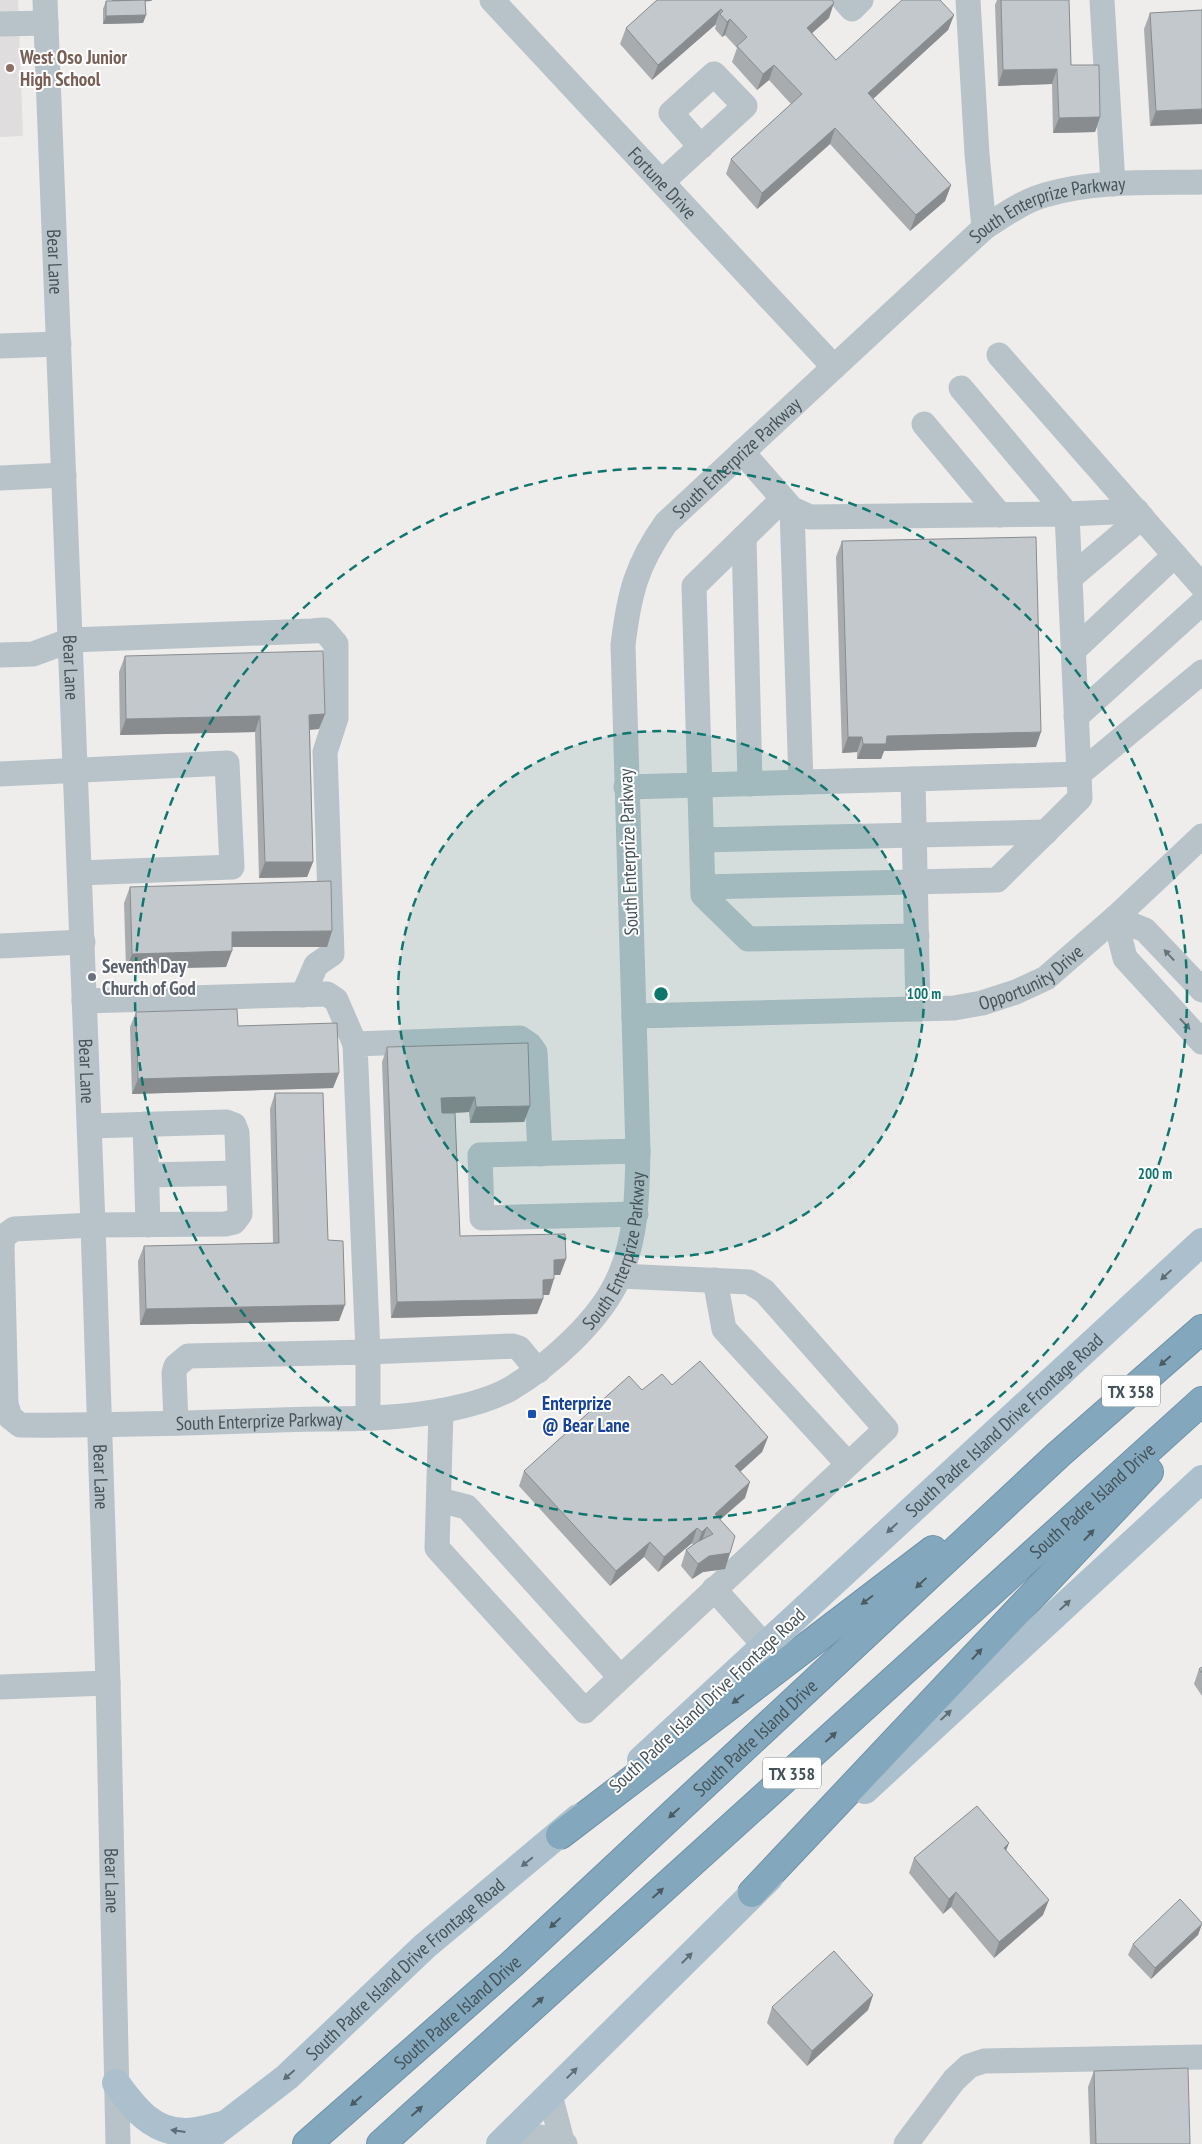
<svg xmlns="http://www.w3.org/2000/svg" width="1202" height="2144" viewBox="0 0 1202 2144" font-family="'PT Sans Narrow',sans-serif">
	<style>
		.education { fill: #e0ddde }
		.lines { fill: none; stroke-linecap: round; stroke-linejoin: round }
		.highway-casing { stroke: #6f92a7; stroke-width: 30 }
		.minor { stroke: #b7c3c9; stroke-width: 25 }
		.major { stroke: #abc0cc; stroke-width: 28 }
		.highway { stroke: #83a7bc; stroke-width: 28 }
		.wall { fill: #a8acaf }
		.shaded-wall { fill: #888c8f }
		.building { fill: #c3c8cc; stroke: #888c8f }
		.oneway { fill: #67757b }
		.oneway2 { fill: #5e6e76 }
		.oneway3 { fill: #4b5b63 }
		.ring { fill: none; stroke: #0f766e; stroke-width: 2.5; stroke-dasharray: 9 6 }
		.education-dot { fill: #8d6e63; stroke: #fff; stroke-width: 2 }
		.worship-dot { fill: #6b7280; stroke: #fff; stroke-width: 2 }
		.transit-dot { fill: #1a4fb4; stroke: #fff; stroke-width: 2 }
		.labels { text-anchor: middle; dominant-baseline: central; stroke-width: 4; stroke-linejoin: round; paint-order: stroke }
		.shield { fill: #fff; stroke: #7d878b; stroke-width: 1 }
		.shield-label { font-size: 18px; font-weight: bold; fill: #455359 }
		.education-label { font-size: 19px; font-weight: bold; fill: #785e54; stroke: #fff; text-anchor: start }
		.street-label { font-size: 19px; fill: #455359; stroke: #fff }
		.worship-label { font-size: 19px; font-weight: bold; fill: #5b616d; stroke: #fff; text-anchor: start }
		.transit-label { font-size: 19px; font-weight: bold; fill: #164399; stroke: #fff; text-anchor: start }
		.centre { fill: #0f766e; stroke: #fff; stroke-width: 2.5 }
		.ring-label { font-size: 15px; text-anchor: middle; font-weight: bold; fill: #0f766e; stroke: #fff; stroke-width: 4; stroke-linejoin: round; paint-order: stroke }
	</style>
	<rect width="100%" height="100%" fill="#efecec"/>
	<path class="education" d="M0 0H18L23 136 0 137Z"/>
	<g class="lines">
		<g class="highway-casing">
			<g id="highway">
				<path d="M560 1835 933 1550"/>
				<path d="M752 1893 1149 1472"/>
				<path id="s7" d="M307 2144 511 1965 1059 1454 1202 1329"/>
				<path id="s8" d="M381 2144 1202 1401"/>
			</g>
		</g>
		<g class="minor">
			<path id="s1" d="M45 0 93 1225 108 1683 118 2144"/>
			<path id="s2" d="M492 0 834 367"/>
			<path d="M844 0 852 9 861 0"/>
			<path d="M968 0 977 154 984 228"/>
			<path d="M1102 0 1113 184"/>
			<path d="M0 24 46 23"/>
			<path d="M662 182 745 106 714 74 671 113 701 147"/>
			<path d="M0 346 59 344"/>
			<path d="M999 355 1202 586"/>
			<path d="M961 388 1067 514 1137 511"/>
			<path d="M924 424 1000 515"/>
			<path d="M742 452 792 509 810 517 1067 514 1079 774 913 779 918 1009"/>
			<path d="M0 478 64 475"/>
			<path d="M783 499 694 586 703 895 748 939 917 936"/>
			<path d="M792 509 801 782"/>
			<path d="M744 537 750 784"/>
			<path d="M1070 578 1142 517"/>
			<path d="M1074 650 1175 555"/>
			<path d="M0 655 33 654 71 640 312 631 324 630 336 644V718L325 752 332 954 316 965 303 995"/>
			<path d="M1076 717 1202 603"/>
			<path d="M0 774 227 763 232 867 80 873"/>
			<path d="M626 787 913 779"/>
			<path d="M702 840 1046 832"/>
			<path d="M703 887 997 880 1080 798 1079 774 1202 672"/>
			<path d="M0 946 83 942"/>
			<path d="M1202 990 1145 930 1115 918 1125 958 1202 1042"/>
			<path d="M84 1001 327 994 336 1000 355 1044"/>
			<path id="s3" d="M634 1016 954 1008 982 1003 1016 992 1046 978 1115 918 1202 836"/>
			<path d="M145 1124 148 1225"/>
			<path id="s4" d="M90 1126 226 1122 234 1125 237 1133 240 1214 234 1222 225 1224 93 1225 14 1229 3 1237 2 1247 6 1404 10 1417 20 1425C106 1426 192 1423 278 1420 335 1418 395 1421 450 1409 470 1405 492 1399 510 1389 550 1365 602 1319 620 1275 637 1235 637 1194 638 1151L623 645C629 595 636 565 666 523L984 228C1003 216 1023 201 1045 195 1095 180 1150 183 1202 182"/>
			<path d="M147 1175 238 1173"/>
			<path d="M636 1214 482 1218 480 1155 638 1151"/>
			<path d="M715 1280 724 1329 848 1464"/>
			<path d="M538 1371 519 1348 513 1346 368 1352 355 1044 520 1038 530 1045 535 1052 540 1154"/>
			<path d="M441 1411 437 1548 585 1711 886 1429 764 1291 749 1282 620 1276"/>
			<path d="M176 1423 174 1373 176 1366 188 1356 368 1352V1417"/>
			<path d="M439 1500 467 1507 620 1677"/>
			<path d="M714 1589 765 1646"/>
			<path d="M0 1687 108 1683"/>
			<path d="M550 2095 562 2141 565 2144"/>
			<path d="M512 2132 562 2141"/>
			<path d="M906 2144 954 2080 969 2066 984 2061 1202 2057"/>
		</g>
		<g class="major">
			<path id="s5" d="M641 1760 1202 1242"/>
			<path d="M865 1790 1202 1479"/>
			<path d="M116 2083C134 2108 153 2133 187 2132 198 2132 211 2128 222 2125"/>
			<path id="s6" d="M200 2144 287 2077 425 1946 578 1818"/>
			<path d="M500 2144 769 1878"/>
		</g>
		<use href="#highway" class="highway"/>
	</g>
	<path class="wall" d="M112 0H124V1H126L125 0H137V1L152 0 151 1H145L146 15 143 23 103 24V9L106 1H112Z
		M657 0 829 18 812 33 836 60 954 15 948 30 873 99 951 185 945 201 910 231 830 144 757 209 726 174 731 159 791 104 769 80 757 90 732 62 737 48 725 35 722 37 715 29 716 25H715L652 80 620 44 626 28Z
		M997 0H1069L1071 65 1100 117 1095 132 1053 133 1052 84 998 86 995 5Z
		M1202 10 1150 126 1144 29 1150 13Z
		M842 541 1036 747 884 751 881 759H857V752L842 753 836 557Z
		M125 656 325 714 319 729 310 730 313 862 307 877 259 878 255 732 120 735 119 672Z
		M130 887 332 931 327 947H232L226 967 126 969 124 903Z
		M136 1012 238 1026 339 1073 333 1088 132 1094 130 1027Z
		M387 1047 530 1106 524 1122 470 1123 469 1112 448 1113 460 1236 566 1259 560 1275H554L549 1295H543V1299L537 1314 391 1318 382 1062Z
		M275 1093 328 1240 339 1321 140 1325 138 1261 144 1246 273 1243 270 1109Z
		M672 1385 768 1437 762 1452 741 1471 745 1498 720 1520 730 1553 725 1569 703 1572 692 1579 681 1566 686 1550 693 1545 692 1543 658 1572 644 1557 610 1586 519 1486 524 1471 642 1390Z
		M1202 1667V1696L1194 1684 1199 1669Z
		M1006 1850 1043 1915 994 1958 951 1907 943 1914 909 1873 914 1858Z
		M1202 1923 1198 1935 1151 1979 1128 1955 1133 1944Z
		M873 1995 868 2010 807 2066 767 2023 772 2007Z
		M1094 2071 1190 2144H1090L1088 2087Z"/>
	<path class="shaded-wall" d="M113 0H124L123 3H112Z
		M140 0H152L151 1 140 2Z
		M834 3 829 18 801 43 807 28Z
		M721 9 715 25 652 80 658 65Z
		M146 15 143 23 103 24 106 16Z
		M954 15 948 30 862 109 868 93Z
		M730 19 725 35 722 37 727 22Z
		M774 65 769 80 757 90 763 74Z
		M1057 69 1052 84 998 86 1003 70Z
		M1202 109V124L1150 126 1156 111Z
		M1100 117 1095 132 1053 133 1059 118Z
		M835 128 830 144 757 209 762 193Z
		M951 185 945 201 910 231 916 215Z
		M325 714 319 729 304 730 309 715Z
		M260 716 255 732 120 735 126 719Z
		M1041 732 1036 747 884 751 881 759H857L863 744 887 736Z
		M848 737H862L857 752 842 753Z
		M265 862H313L307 877 259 878Z
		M332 931 327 947H226L232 932Z
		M232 951 226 967 126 969 132 954Z
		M339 1073 333 1088 132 1094 138 1079Z
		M475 1097 469 1112 436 1114 441 1098Z
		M530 1106 524 1122 470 1123 476 1107Z
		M566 1259 560 1275H548L554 1260Z
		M554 1279 549 1295H537L543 1280Z
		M543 1299 537 1314 391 1318 397 1302Z
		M345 1305 339 1321 140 1325 146 1309Z
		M768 1437 762 1452 730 1481 735 1466Z
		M750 1482 745 1498 709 1529 715 1514Z
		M707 1527 701 1543 696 1547 702 1532Z
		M697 1528 692 1543 658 1572 664 1557Z
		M650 1542 644 1557 610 1586 616 1571Z
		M730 1553 725 1569 703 1572 692 1579 698 1564 709 1556Z
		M1009 1843 1003 1859 1004 1848Z
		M956 1892 951 1907 943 1914 949 1899Z
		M1049 1900 1043 1915 994 1958 999 1942Z
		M1202 1924 1198 1935 1151 1979 1155 1968Z
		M873 1995 868 2010 807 2066 812 2051Z"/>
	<path class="building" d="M145 0 146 15 106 16V1Z
		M657 0H832L834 3 807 28 836 60 902 0H940L954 15 868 93 951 185 916 215 835 128 762 193 731 159 802 94 774 65 763 74 737 46 747 37 730 19 727 22 720 14 723 11 721 9 658 65 626 28Z
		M1001 0H1069L1071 65H1099L1100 117 1059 118 1057 69 1003 70Z
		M1202 10V109L1156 111 1150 13Z
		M1036 537 1041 732 887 736 886 744H863L862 737H848L842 541Z
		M323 651 325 714 309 715 313 862H265L260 716 126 719 125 656Z
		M331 881 332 931 232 932V951L132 954 130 887Z
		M237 1009 238 1026 337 1023 339 1073 138 1079 136 1012Z
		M528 1043 530 1106 476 1107 475 1097 441 1098 442 1113H455L460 1236 565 1234 566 1259 554 1260V1279L543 1280V1299L397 1302 387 1047Z
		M275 1093H323L328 1240 343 1241 345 1305 146 1309 144 1246 279 1243Z
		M700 1361 768 1437 735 1466 750 1482 715 1514 735 1536 730 1553 709 1556 698 1564 686 1550 697 1542 713 1534 707 1527 702 1532 697 1528 664 1557 650 1542 616 1571 524 1471 629 1376 642 1390 662 1374 672 1385Z
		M1202 1667V1673L1199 1669Z
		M977 1806 1009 1843 1004 1848 1049 1900 999 1942 956 1892 949 1899 914 1858Z
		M1180 1899 1202 1923V1924L1155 1968 1133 1944Z
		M834 1951 873 1995 812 2051 772 2007Z
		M1188 2068 1190 2144H1096L1094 2071Z"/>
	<defs><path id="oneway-solid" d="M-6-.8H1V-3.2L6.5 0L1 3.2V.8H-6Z" transform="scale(1.25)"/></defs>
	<g class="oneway">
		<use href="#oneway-solid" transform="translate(1169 955) rotate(-133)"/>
		<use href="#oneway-solid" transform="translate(1185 1024) rotate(47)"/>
	</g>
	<g class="oneway2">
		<use href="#oneway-solid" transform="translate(1166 1275) rotate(137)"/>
		<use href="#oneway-solid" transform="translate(892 1528) rotate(137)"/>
		<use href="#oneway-solid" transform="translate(1065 1605) rotate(-43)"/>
		<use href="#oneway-solid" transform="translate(946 1715) rotate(-43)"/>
		<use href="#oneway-solid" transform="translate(527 1862) rotate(141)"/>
		<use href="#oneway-solid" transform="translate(687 1958) rotate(-45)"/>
		<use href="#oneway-solid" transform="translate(572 2073) rotate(-45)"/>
		<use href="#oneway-solid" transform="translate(289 2075) rotate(139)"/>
		<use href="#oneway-solid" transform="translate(178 2131) rotate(-172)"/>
	</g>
	<g class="oneway3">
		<use href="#oneway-solid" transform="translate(1165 1361) rotate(139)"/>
		<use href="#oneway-solid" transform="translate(1089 1535) rotate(-47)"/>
		<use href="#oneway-solid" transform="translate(921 1583) rotate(137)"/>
		<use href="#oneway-solid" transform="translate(867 1600) rotate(143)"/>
		<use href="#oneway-solid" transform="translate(977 1654) rotate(-47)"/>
		<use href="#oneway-solid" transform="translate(738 1699) rotate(143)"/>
		<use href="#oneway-solid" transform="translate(831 1737) rotate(-42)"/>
		<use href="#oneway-solid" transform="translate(674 1813) rotate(137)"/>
		<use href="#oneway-solid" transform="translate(658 1893) rotate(-42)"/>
		<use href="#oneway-solid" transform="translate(555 1923) rotate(137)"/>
		<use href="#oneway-solid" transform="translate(538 2002) rotate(-42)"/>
		<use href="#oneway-solid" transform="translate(356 2101) rotate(139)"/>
		<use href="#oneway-solid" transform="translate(417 2111) rotate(-42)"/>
	</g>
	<circle cx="661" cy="994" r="263" fill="#0f766e" fill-opacity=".12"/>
	<g class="ring">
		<circle cx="661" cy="994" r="263"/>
		<circle cx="661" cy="994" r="526"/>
	</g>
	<circle class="education-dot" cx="10" cy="68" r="5"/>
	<circle class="worship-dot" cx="92" cy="977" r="5"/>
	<rect class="transit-dot" x="527" y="1409" width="10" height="10" rx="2.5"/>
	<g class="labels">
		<g class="shield">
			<rect x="1102" y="1375.5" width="58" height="31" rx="4"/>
			<rect x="763" y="1757.5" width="58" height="31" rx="4"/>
		</g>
		<g class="shield-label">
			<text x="1131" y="1391">TX 358</text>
			<text x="792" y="1773">TX 358</text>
		</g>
		<g class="education-label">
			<text x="20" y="57">West Oso Junior<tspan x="20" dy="22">High School</tspan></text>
		</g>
		<g class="street-label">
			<text stroke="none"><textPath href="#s2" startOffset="250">Fortune Drive</textPath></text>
			<text stroke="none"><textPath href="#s4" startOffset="2591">South Enterprize Parkway</textPath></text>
			<text stroke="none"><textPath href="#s1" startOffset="262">Bear Lane</textPath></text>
			<text stroke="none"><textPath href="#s4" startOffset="2186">South Enterprize Parkway</textPath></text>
			<text stroke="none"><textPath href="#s1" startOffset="668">Bear Lane</textPath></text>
			<text transform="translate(628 852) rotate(-92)">South Enterprize Parkway</text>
			<text stroke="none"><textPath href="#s3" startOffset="404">Opportunity Drive</textPath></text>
			<text stroke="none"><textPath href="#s1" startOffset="1072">Bear Lane</textPath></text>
			<text stroke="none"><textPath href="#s4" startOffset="1348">South Enterprize Parkway</textPath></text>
			<text stroke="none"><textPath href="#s4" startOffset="911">South Enterprize Parkway</textPath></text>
			<text stroke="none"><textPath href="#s5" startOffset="494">South Padre Island Drive Frontage Road</textPath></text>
			<text stroke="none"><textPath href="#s1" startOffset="1478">Bear Lane</textPath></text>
			<text stroke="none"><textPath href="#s8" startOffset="959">South Padre Island Drive</textPath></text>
			<text transform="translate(707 1700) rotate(-43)">South Padre Island Drive Frontage Road</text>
			<text stroke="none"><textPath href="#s7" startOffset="605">South Padre Island Drive</textPath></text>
			<text stroke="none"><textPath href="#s1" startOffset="1882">Bear Lane</textPath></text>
			<text stroke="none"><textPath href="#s6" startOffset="270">South Padre Island Drive Frontage Road</textPath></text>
			<text stroke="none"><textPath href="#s7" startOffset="200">South Padre Island Drive</textPath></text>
		</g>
		<g class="worship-label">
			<text x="102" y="966">Seventh Day<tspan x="102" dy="22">Church of God</tspan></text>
		</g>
		<g class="transit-label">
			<text x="542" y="1403">Enterprize<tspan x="542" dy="22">@ Bear Lane</tspan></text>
		</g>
	</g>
	<circle cx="661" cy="994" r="8" class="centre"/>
	<g class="ring-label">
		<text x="924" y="999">100 m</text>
		<text x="1155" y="1179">200 m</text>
	</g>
</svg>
